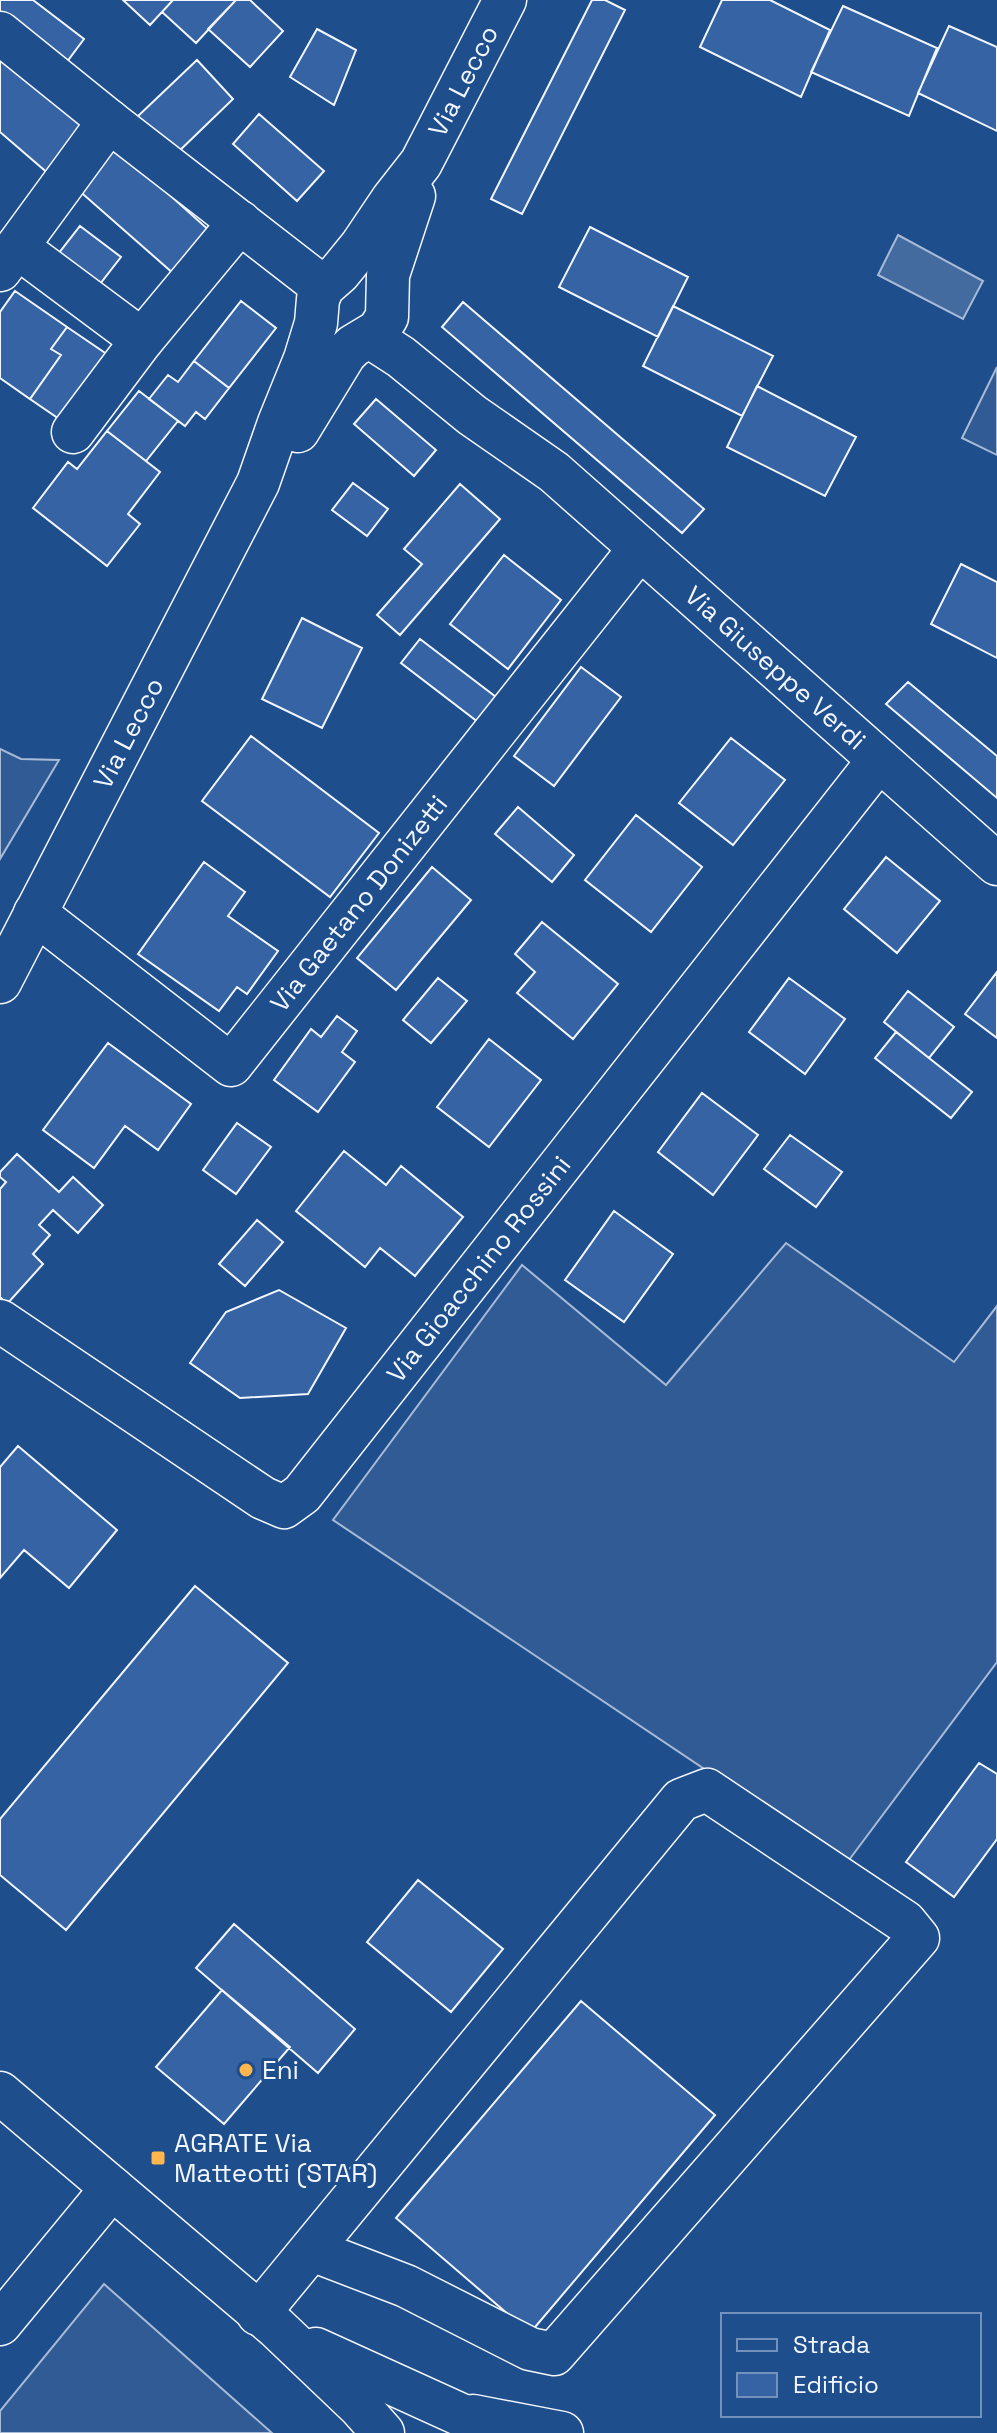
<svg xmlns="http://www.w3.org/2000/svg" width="997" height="2433" viewBox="0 0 997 2433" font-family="'Space Grotesk',sans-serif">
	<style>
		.built { fill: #305b95; stroke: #a8bbd7; stroke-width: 2 }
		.water { fill: #446ba0; stroke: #a8bbd7; stroke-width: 2 }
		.building { fill: #3563a3; stroke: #f2f6ff; stroke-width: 2 }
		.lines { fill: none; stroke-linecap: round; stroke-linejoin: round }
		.minor-casing { stroke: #f2f6ff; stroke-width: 45 }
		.minor { stroke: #1f4e8c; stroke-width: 42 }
		.poi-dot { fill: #ffb74d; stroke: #1f4e8c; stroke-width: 3 }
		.labels { text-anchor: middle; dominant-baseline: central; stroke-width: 6; stroke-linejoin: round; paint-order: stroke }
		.street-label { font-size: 26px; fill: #f2f6ff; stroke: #1f4e8c }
		.poi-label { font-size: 26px; fill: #f2f6ff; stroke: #1f4e8c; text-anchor: start }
	</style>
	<rect width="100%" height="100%" fill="#1f4e8c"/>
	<path class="built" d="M997 367V455L962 438Z
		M0 749 21 759 59 760 0 859Z
		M786 1243 954 1362 997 1306V1662L846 1864 333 1520 522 1265 666 1385Z
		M104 2284 272 2433H0V2411Z"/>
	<path class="water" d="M898 235 983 281 963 319 878 275Z"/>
	<path class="building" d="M0 0H33L84 39 66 63 0 13Z
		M123 0H173L150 25Z
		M173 0H236L196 43 162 12Z
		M236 0H250L283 31 250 67 208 29Z
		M592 0H605L625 10 522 214 491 199Z
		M722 0H770L830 30 801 97 700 47Z
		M843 6 937 48 909 116 811 72Z
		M949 26 997 47V131L918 93Z
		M317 29 356 50 334 105 290 77Z
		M0 44 94 123 50 175 0 132Z
		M197 60 233 99 174 156 137 117Z
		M259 114 324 171 297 201 233 144Z
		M114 145 212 233 174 274 76 188Z
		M80 226 121 257 96 289 55 258Z
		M590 227 688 277 658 337 559 287Z
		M15 291 67 327 51 349 61 355 30 399 0 378V312Z
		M241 301 276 328 229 388 194 361Z
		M463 302 704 509 682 533 442 327Z
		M673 306 773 356 742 416 643 366Z
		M67 327 114 359 68 425 30 399 61 355 51 349Z
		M194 361 229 388 205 419 196 412 185 426 149 399 168 375 178 382Z
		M757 386 856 437 825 496 727 447Z
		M139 391 178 421 146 461 107 431Z
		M376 399 436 450 414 476 354 424Z
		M107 431 160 472 128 514 140 524 107 566 33 508 68 462 77 469Z
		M353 483 388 509 367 536 332 510Z
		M460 484 500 519 400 635 377 615 422 564 404 549Z
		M504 555 561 600 508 669 450 624Z
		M961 564 997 582V658L931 624Z
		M302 618 362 648 322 728 262 699Z
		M420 639 496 697 478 722 401 663Z
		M581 667 621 697 554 786 514 756Z
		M908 682 997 756V798L886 704Z
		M251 736 379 833 330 897 202 801Z
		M731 738 785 780 733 845 679 803Z
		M518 807 574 855 552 882 495 834Z
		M636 815 702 867 651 932 585 880Z
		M886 857 940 901 897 953 844 909Z
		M204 862 245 892 228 916 278 951 247 994 237 987 219 1011 138 954Z
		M432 867 471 900 396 990 357 958Z
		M542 922 618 984 573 1039 517 993 535 972 515 954Z
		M997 972V1038L965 1014Z
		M438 978 467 1001 431 1043 403 1020Z
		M789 978 845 1019 805 1074 749 1032Z
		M908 991 954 1027 929 1058 884 1022Z
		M337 1016 357 1031 342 1052 355 1062 318 1112 274 1080 311 1029 321 1037Z
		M896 1032 972 1092 951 1118 875 1058Z
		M489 1039 541 1080 489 1147 437 1107Z
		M108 1043 191 1104 158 1150 125 1126 94 1168 43 1130Z
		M702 1093 758 1135 713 1195 658 1152Z
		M237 1123 271 1147 236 1194 203 1170Z
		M790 1135 842 1172 816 1207 764 1169Z
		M344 1151 386 1185 401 1166 463 1217 415 1276 380 1248 365 1267 296 1211Z
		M17 1154 59 1192 73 1177 103 1205 78 1233 53 1210 39 1225 50 1235 33 1254 43 1264 7 1304 0 1297V1189L6 1182 0 1177V1172Z
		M614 1211 673 1254 624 1322 565 1280Z
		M257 1220 283 1242 245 1286 219 1264Z
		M279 1290 346 1328 308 1394 240 1398 190 1363 226 1312Z
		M18 1446 117 1530 69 1588 24 1550 0 1578V1467Z
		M195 1586 288 1663 66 1930 0 1875V1819Z
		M979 1763 997 1774V1839L954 1897 906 1862Z
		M418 1880 503 1949 451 2012 367 1942Z
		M234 1924 355 2029 318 2073 196 1968Z
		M222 1990 290 2047 224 2124 156 2067Z
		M581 2001 715 2115 530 2333 396 2218Z"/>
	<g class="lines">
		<g class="minor-casing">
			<g id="minor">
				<path d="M0 33 109 121 323 287"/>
				<path d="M17 247 142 340"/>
				<path d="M0 270 109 121"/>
				<path id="s1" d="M370 337 401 357 472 415 554 472 997 864"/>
				<path d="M298 431 345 354 353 346 378 331 387 317 388 275 414 196"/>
				<path d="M73 432 142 340 240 222"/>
				<path id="s2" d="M35 913 231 1065 640 548"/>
				<path id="s3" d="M0 982 258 483 279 423 305 359 316 323 318 299 323 287 339 273 361 246 392 200 421 163 505 0"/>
				<path id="s4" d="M0 1321 263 1498 284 1507 302 1494 878 761"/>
				<path d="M0 2093 276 2327 360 2407 383 2433"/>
				<path d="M258 2314 681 1800 707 1790 905 1922 918 1938 554 2354 530 2349 406 2286 312 2250"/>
				<path d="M0 2324 112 2188"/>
				<path d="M316 2349 501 2433"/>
				<path d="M473 2416 562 2433"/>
			</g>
		</g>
		<use href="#minor" class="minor"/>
	</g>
	<g class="poi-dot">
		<circle cx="246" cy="2070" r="8"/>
		<rect x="150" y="2150" width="16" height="16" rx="4"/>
	</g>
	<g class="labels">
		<g class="street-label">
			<text stroke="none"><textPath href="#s3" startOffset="1020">Via Lecco</textPath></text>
			<text stroke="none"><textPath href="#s1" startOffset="524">Via Giuseppe Verdi</textPath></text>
			<text stroke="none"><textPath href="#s3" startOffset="280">Via Lecco</textPath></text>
			<text stroke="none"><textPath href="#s2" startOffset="454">Via Gaetano Donizetti</textPath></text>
			<text stroke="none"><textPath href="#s4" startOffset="648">Via Gioacchino Rossini</textPath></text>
		</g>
		<g class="poi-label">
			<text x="262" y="2070">Eni</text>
			<text x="174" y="2143">AGRATE Via<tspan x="174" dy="30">Matteotti (STAR)</tspan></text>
		</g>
	</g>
	<rect x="721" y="2313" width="260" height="104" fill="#1f4e8c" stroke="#7391ba" stroke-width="2"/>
	<rect x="737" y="2339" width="40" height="12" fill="#1f4e8c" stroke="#7391ba" stroke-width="2"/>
	<text x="793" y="2353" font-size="24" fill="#f2f6ff">Strada</text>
	<rect x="737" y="2373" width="40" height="24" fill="#3563a3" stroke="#7391ba" stroke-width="2"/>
	<text x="793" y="2393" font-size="24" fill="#f2f6ff">Edificio</text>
</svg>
